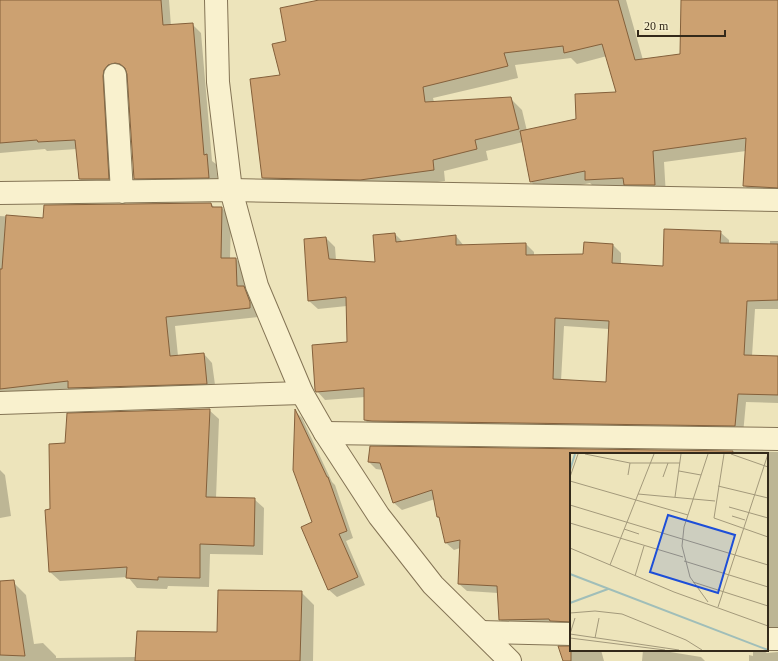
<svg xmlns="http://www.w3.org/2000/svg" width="778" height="661" viewBox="0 0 778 661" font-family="Georgia,serif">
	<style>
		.shadow { fill: #0003; fill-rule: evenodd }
		.building { fill: #cca171; stroke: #84603b; fill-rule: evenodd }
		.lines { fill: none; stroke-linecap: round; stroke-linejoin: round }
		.minor-casing { stroke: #847455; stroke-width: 24 }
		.tertiary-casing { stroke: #847455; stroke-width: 24 }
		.minor { stroke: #f9f1ce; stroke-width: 22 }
		.tertiary { stroke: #f9f1ce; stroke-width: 22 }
		.inset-river { fill: none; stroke: #a0beb9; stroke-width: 2 }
		.inset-road { fill: none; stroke: #a3997b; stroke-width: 1 }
		.view { fill: #1d4ed8; fill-opacity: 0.15; stroke: #1d4ed8; stroke-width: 2 }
		.inset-edge { fill: none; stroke: #33291a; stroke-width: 2 }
	</style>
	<rect width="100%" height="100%" fill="#ede4bb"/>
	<path class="shadow" d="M0 0H169L171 26 192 24 201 33 212 161 216 164 218 186 144 187 135 178 128 72 124 71 117 188H89L80 179 77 149 47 151 45 149 0 153Z
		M324 0H626L643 60 681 55 682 0H778V198L756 197 744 185 746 151 664 162 666 196 598 191 590 183 543 193 531 182 523 142 486 151 488 160 444 171 445 181 372 191 275 189 263 178 288 41ZM607 56 617 93 577 120 527 131 522 110 510 98 434 102 433 98 518 78 515 65 571 58 577 64Z
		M211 204 215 208H222L231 217 230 259H236L245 268 246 289 253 296 258 317 175 326 178 356 204 354 212 363 216 392 0 399V216L44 219Z
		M720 232 729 240V244L770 245V241H778V309H755L752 356 778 357V403L746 402 743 434 374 429 365 420V397L325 400 317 391 348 343 347 306 318 309 309 301 305 240 326 238 335 247 336 260 376 263 395 234 403 242 456 236 464 246 526 244 534 252V256L584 255 613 245 621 253V264L664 267ZM564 326 609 329 607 383 561 381Z
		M209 410 219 419 216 498 254 499 264 508 263 555 210 554 209 587 168 586 167 589 137 588 128 577 60 581 50 572 51 510 66 444Z
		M296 412 302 418 332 482 335 485 353 538 346 541 365 585 337 597 329 590 303 527 314 523Z
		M370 447 778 452V634L767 636V454H571V628L507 627 500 619 498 593 467 591 459 584 460 548 454 550 446 543 440 519 438 517 435 499 402 510 394 503 383 470 376 469 369 462Z
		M0 470 5 475 11 516 0 518Z
		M0 582H13L26 595 34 644 43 643 56 656V658L136 657 218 633 301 592 314 605 313 661H0Z
		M571 646V650H601L604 661H564Z
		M643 650H658L701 657 705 661H642Z
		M753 650H762L767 653 778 652V661H749V655L753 656Z"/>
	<path class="building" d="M0 0H161L163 25 193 23 204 155 207 154 209 178 134 179 127 74 125 68 120 64 115 63 108 65 104 70 103 76 109 179H79L75 140 38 142 37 140 0 143Z
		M319 0H618L635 60 680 54 681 0H778V188L743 186 746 138 653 151 655 185H624L623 178 585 180V171L530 182 520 131 576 119 575 94 616 92 602 44 564 53 563 46 504 53 508 66 423 87 425 102 511 97 519 129 475 140 477 149 433 160 434 170 360 180 262 178 250 79 280 75 272 44 286 41 280 8Z
		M211 203 212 207H222L221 258H236L237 286H244L250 302V308L166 317 170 356 204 353 207 384 68 388V381L0 389V269H2L6 215 43 218 44 205Z
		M664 229 721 231 720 243 778 244V300L747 301 744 355 778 356V395L738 394 735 426 372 421 364 420V388L316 392 315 390 312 345 347 342 346 297 308 301 304 239 326 237 329 259 375 262 373 235 395 233 396 242 456 235V245L526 243V255L583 254 584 242 613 244 612 263 663 266ZM555 318 609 321 606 382 553 379Z
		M210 409 206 497 255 498 254 546 200 544V578L158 577V580L126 578 127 567 49 572 45 510 50 509 49 444 65 443 67 413Z
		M295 409 327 477H328L347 531 339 534 358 577 328 590 301 527 312 522 293 470Z
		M370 446 733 451 732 454H571V622L550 621 549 619 499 620 497 586 458 584 460 540 445 543 439 517H437L432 490 393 503 380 463 368 462Z
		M14 580 25 656 0 655V581Z
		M218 590 302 591 300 661H135L137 631 217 632Z
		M558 646H571V661H563Z"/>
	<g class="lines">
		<g class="minor-casing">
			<path id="minor" d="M115 75 122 192
				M0 193 231 190 778 200
				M0 403 302 393
				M325 433 778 439
				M481 632 571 634
				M767 639H778"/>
		</g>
		<g class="tertiary-casing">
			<path id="tertiary" d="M216 0 218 82 231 190 257 286 302 393 325 433 379 516 433 585 510 661"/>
		</g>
		<use href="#minor" class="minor"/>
		<use href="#tertiary" class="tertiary"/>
	</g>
	<g transform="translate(570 453)">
		<rect width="198" height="198" fill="#ede4bb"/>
		<path class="inset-river" d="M0 17 5 1M0 121 198 197M0 150 38 136"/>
		<path class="inset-road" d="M15 1 60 10H110M138 1 114 74 112 93 120 124 138 149M154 1 144 65 198 84M161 1 198 14M109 18 131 22M58 22 60 10M0 24 8 1M93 24 98 10M0 28 118 62M148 33 198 45M68 41 145 48M105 44 111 1M0 52 198 112M159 54 198 65M162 63 175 67M0 70 113 104M54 76 69 81M0 95 104 139 198 173M114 108 198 134M40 112 84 1M65 123 74 93M123 129 198 153M148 154 198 1M0 160 25 158 52 161 116 187 132 197M0 181 5 165M0 181 109 197M0 185 95 197M25 185 29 165"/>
		<path class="view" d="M98 62 165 82 148 140 80 119Z"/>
		<rect width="198" height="198" class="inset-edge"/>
	</g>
	<path d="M638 30v6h87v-6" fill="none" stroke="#33291a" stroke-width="2"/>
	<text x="644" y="30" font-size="12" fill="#33291a" stroke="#f5eecb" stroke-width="3" paint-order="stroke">20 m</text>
</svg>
